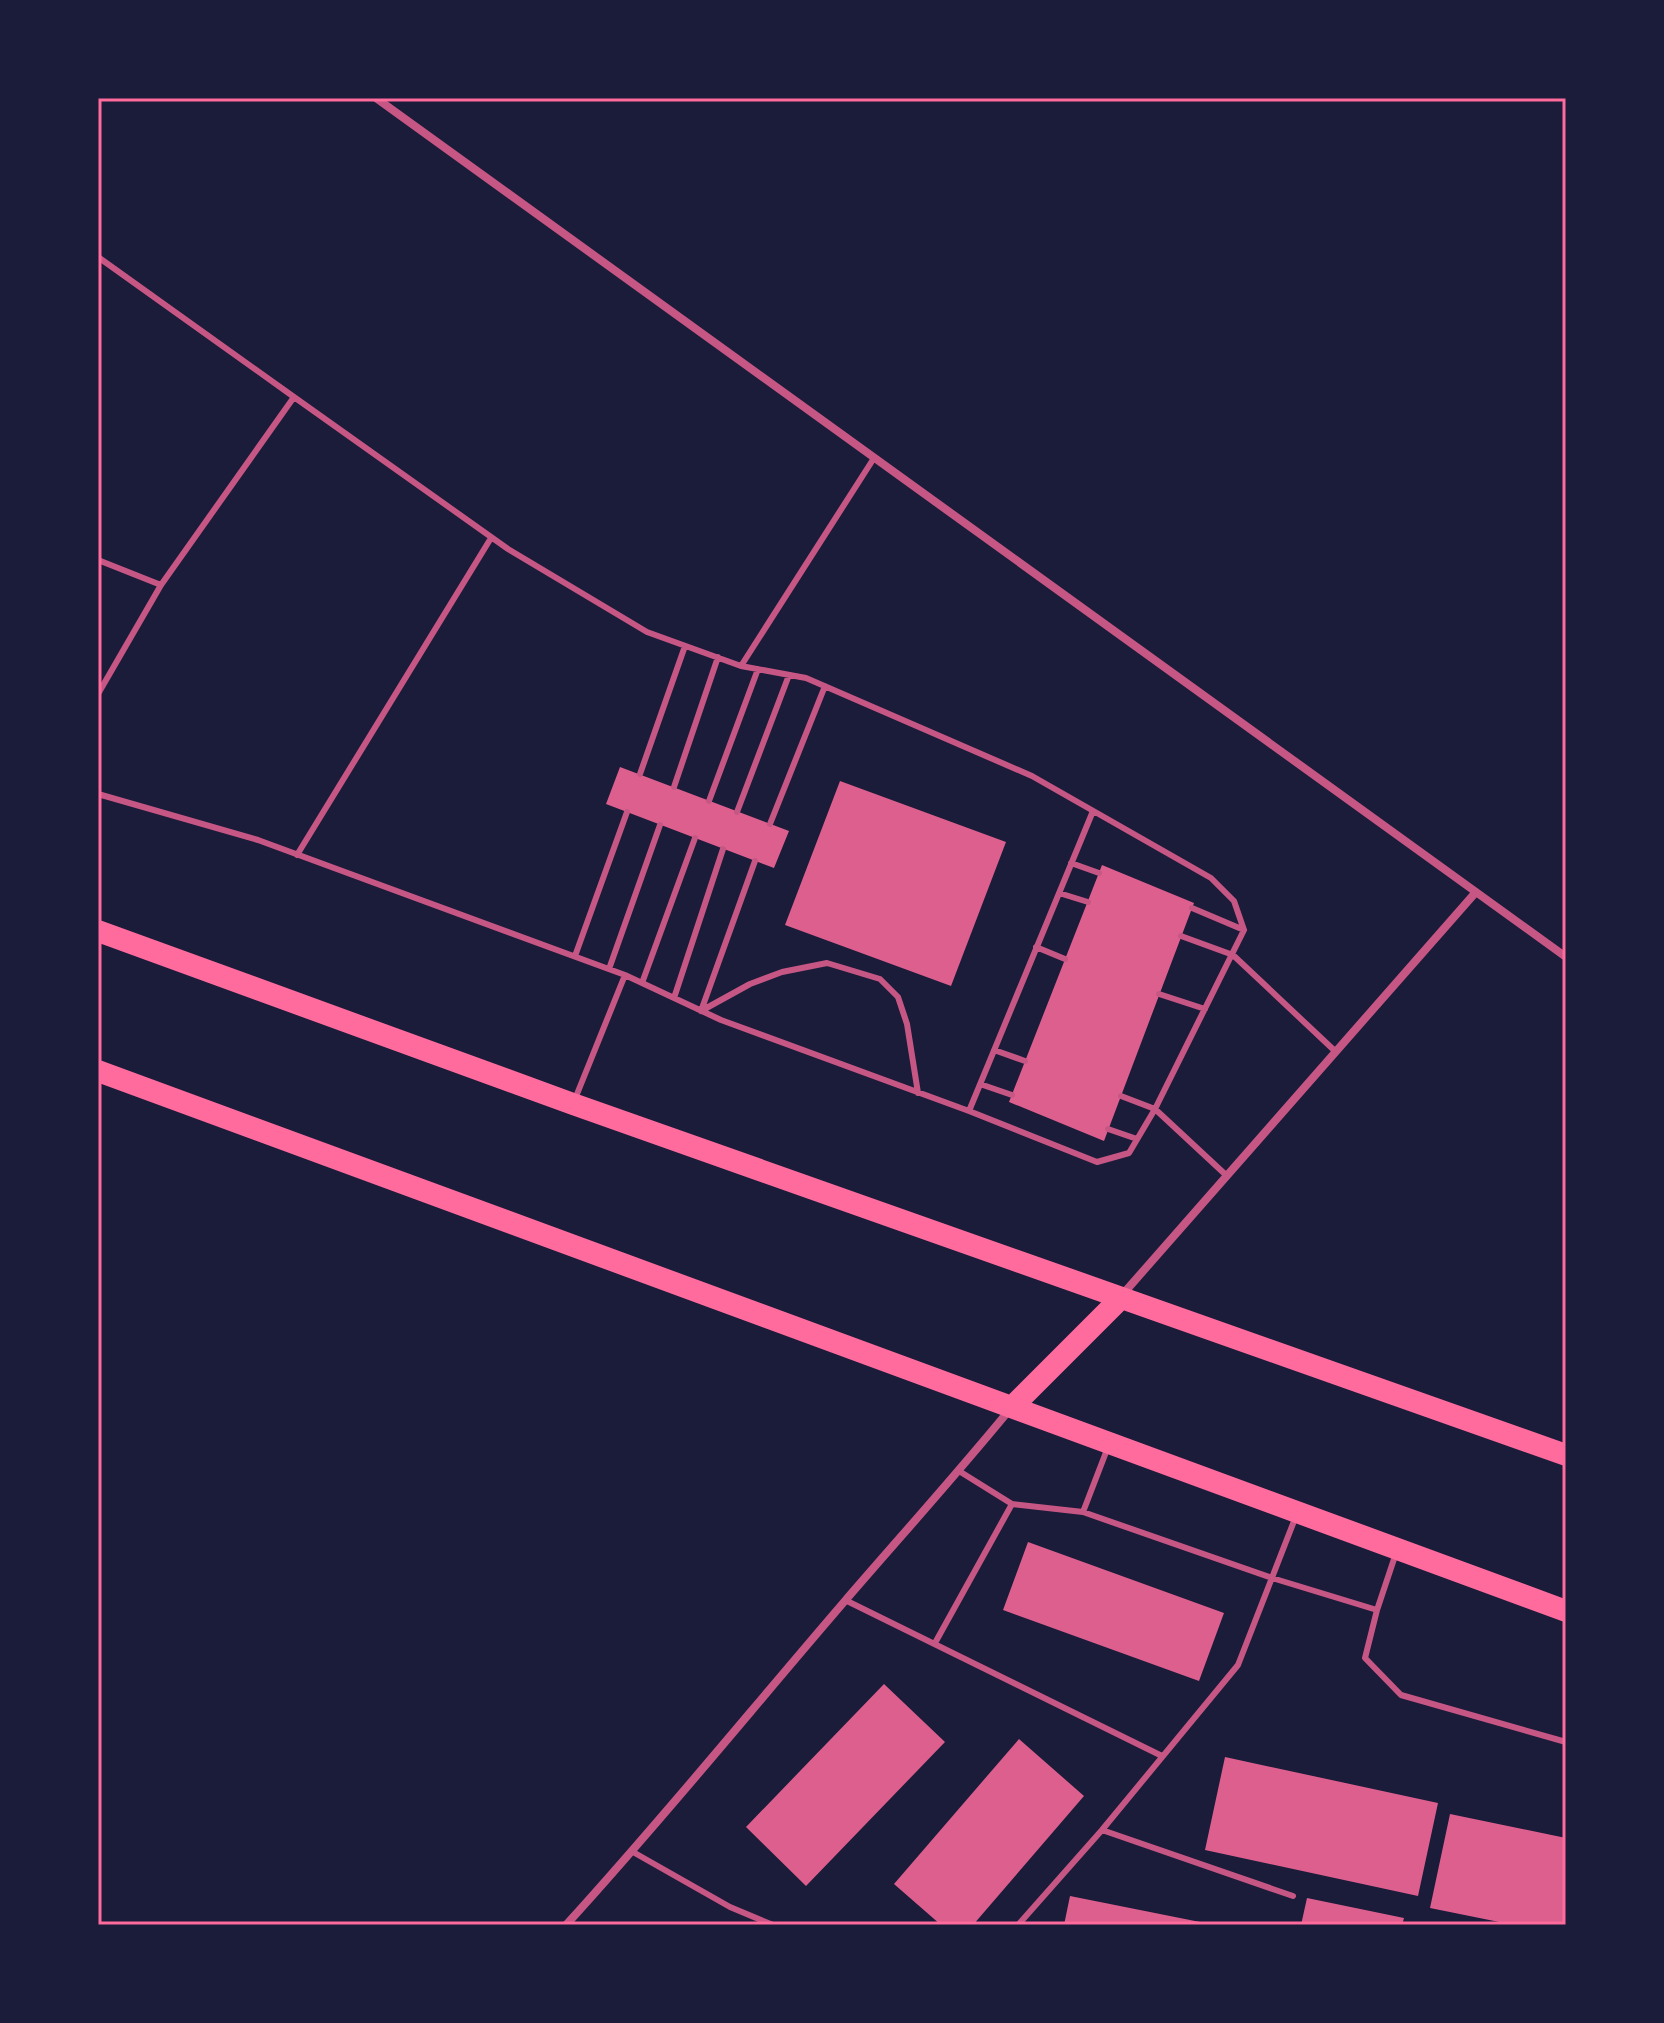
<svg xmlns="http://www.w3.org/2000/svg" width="1664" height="2023" viewBox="0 0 1664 2023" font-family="Roboto,sans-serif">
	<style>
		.building { fill: #dd5f8e }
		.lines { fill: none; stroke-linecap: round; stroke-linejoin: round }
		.service { stroke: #c65784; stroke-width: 6 }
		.minor { stroke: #c65784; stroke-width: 8 }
		.trunk { stroke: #ff6b9d; stroke-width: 22 }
		.neatline { fill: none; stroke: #ff6b9d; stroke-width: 3 }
	</style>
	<rect width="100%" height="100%" fill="#1b1b3a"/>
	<path class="building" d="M620 767 789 831 774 868 606 804Z
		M840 781 1006 842 951 986 785 925Z
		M1102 865 1194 903 1104 1141 1009 1102Z
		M1028 1542 1224 1613 1199 1681 1003 1610Z
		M884 1684 945 1742 806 1886 746 1827Z
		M1019 1739 1084 1796 973 1925H941L894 1884Z
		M1225 1757 1438 1803 1418 1896 1205 1850Z
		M1450 1814 1566 1838V1925H1514L1430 1908Z
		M1070 1896 1210 1924V1925H1064Z
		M1307 1898 1404 1918 1402 1925H1301Z"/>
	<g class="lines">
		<path class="service" d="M98 257 294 397 161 585
			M294 397 508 549 647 632 741 666 874 458
			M98 560 161 585 98 694
			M640 774 685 646
			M674 787 718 657
			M98 794 258 840 625 975 575 1099
			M709 801 758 669
			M737 812 789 675
			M770 824 825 686
			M297 855 491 538
			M1071 863 1099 873
			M1059 893 1088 902
			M1192 908 1244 930
			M1181 936 1233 955 1336 1052
			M1036 947 1065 959
			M575 956 627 812
			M609 969 660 825
			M625 975 721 1020 969 1111 1097 1162 1129 1153 1155 1109 1244 930 1234 901 1211 878 1032 776 806 678 741 666
			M642 983 695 838
			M1159 994 1205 1009
			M674 998 723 849
			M701 1011 750 984 782 972 827 963 880 979 898 997 907 1024 918 1093
			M701 1011 755 861
			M994 1050 1025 1061
			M980 1084 1012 1095
			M1121 1096 1155 1109 1227 1176
			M969 1111 1093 811
			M1108 1129 1137 1139
			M959 1471 1012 1504 1083 1512 1272 1578 1377 1610
			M1083 1512 1108 1447
			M1396 1553 1377 1610 1365 1658 1401 1695 1566 1742
			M845 1600 1162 1756
			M935 1643 1012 1504
			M1102 1830 1293 1896
			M633 1852 730 1907 773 1925
			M1018 1925 1102 1830 1238 1665 1296 1516"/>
		<path class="minor" d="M376 98 1566 957
			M1123 1294 1476 892
			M566 1925C662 1820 751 1710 844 1602 900 1537 957 1474 1011 1408"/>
		<path class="trunk" d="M98 931 573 1104 1566 1455
			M98 1071 1566 1611
			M1012 1407 1121 1298"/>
	</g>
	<rect width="1664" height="2023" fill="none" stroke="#1b1b3a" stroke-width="200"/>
	<rect x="100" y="100" width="1464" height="1823" class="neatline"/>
</svg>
